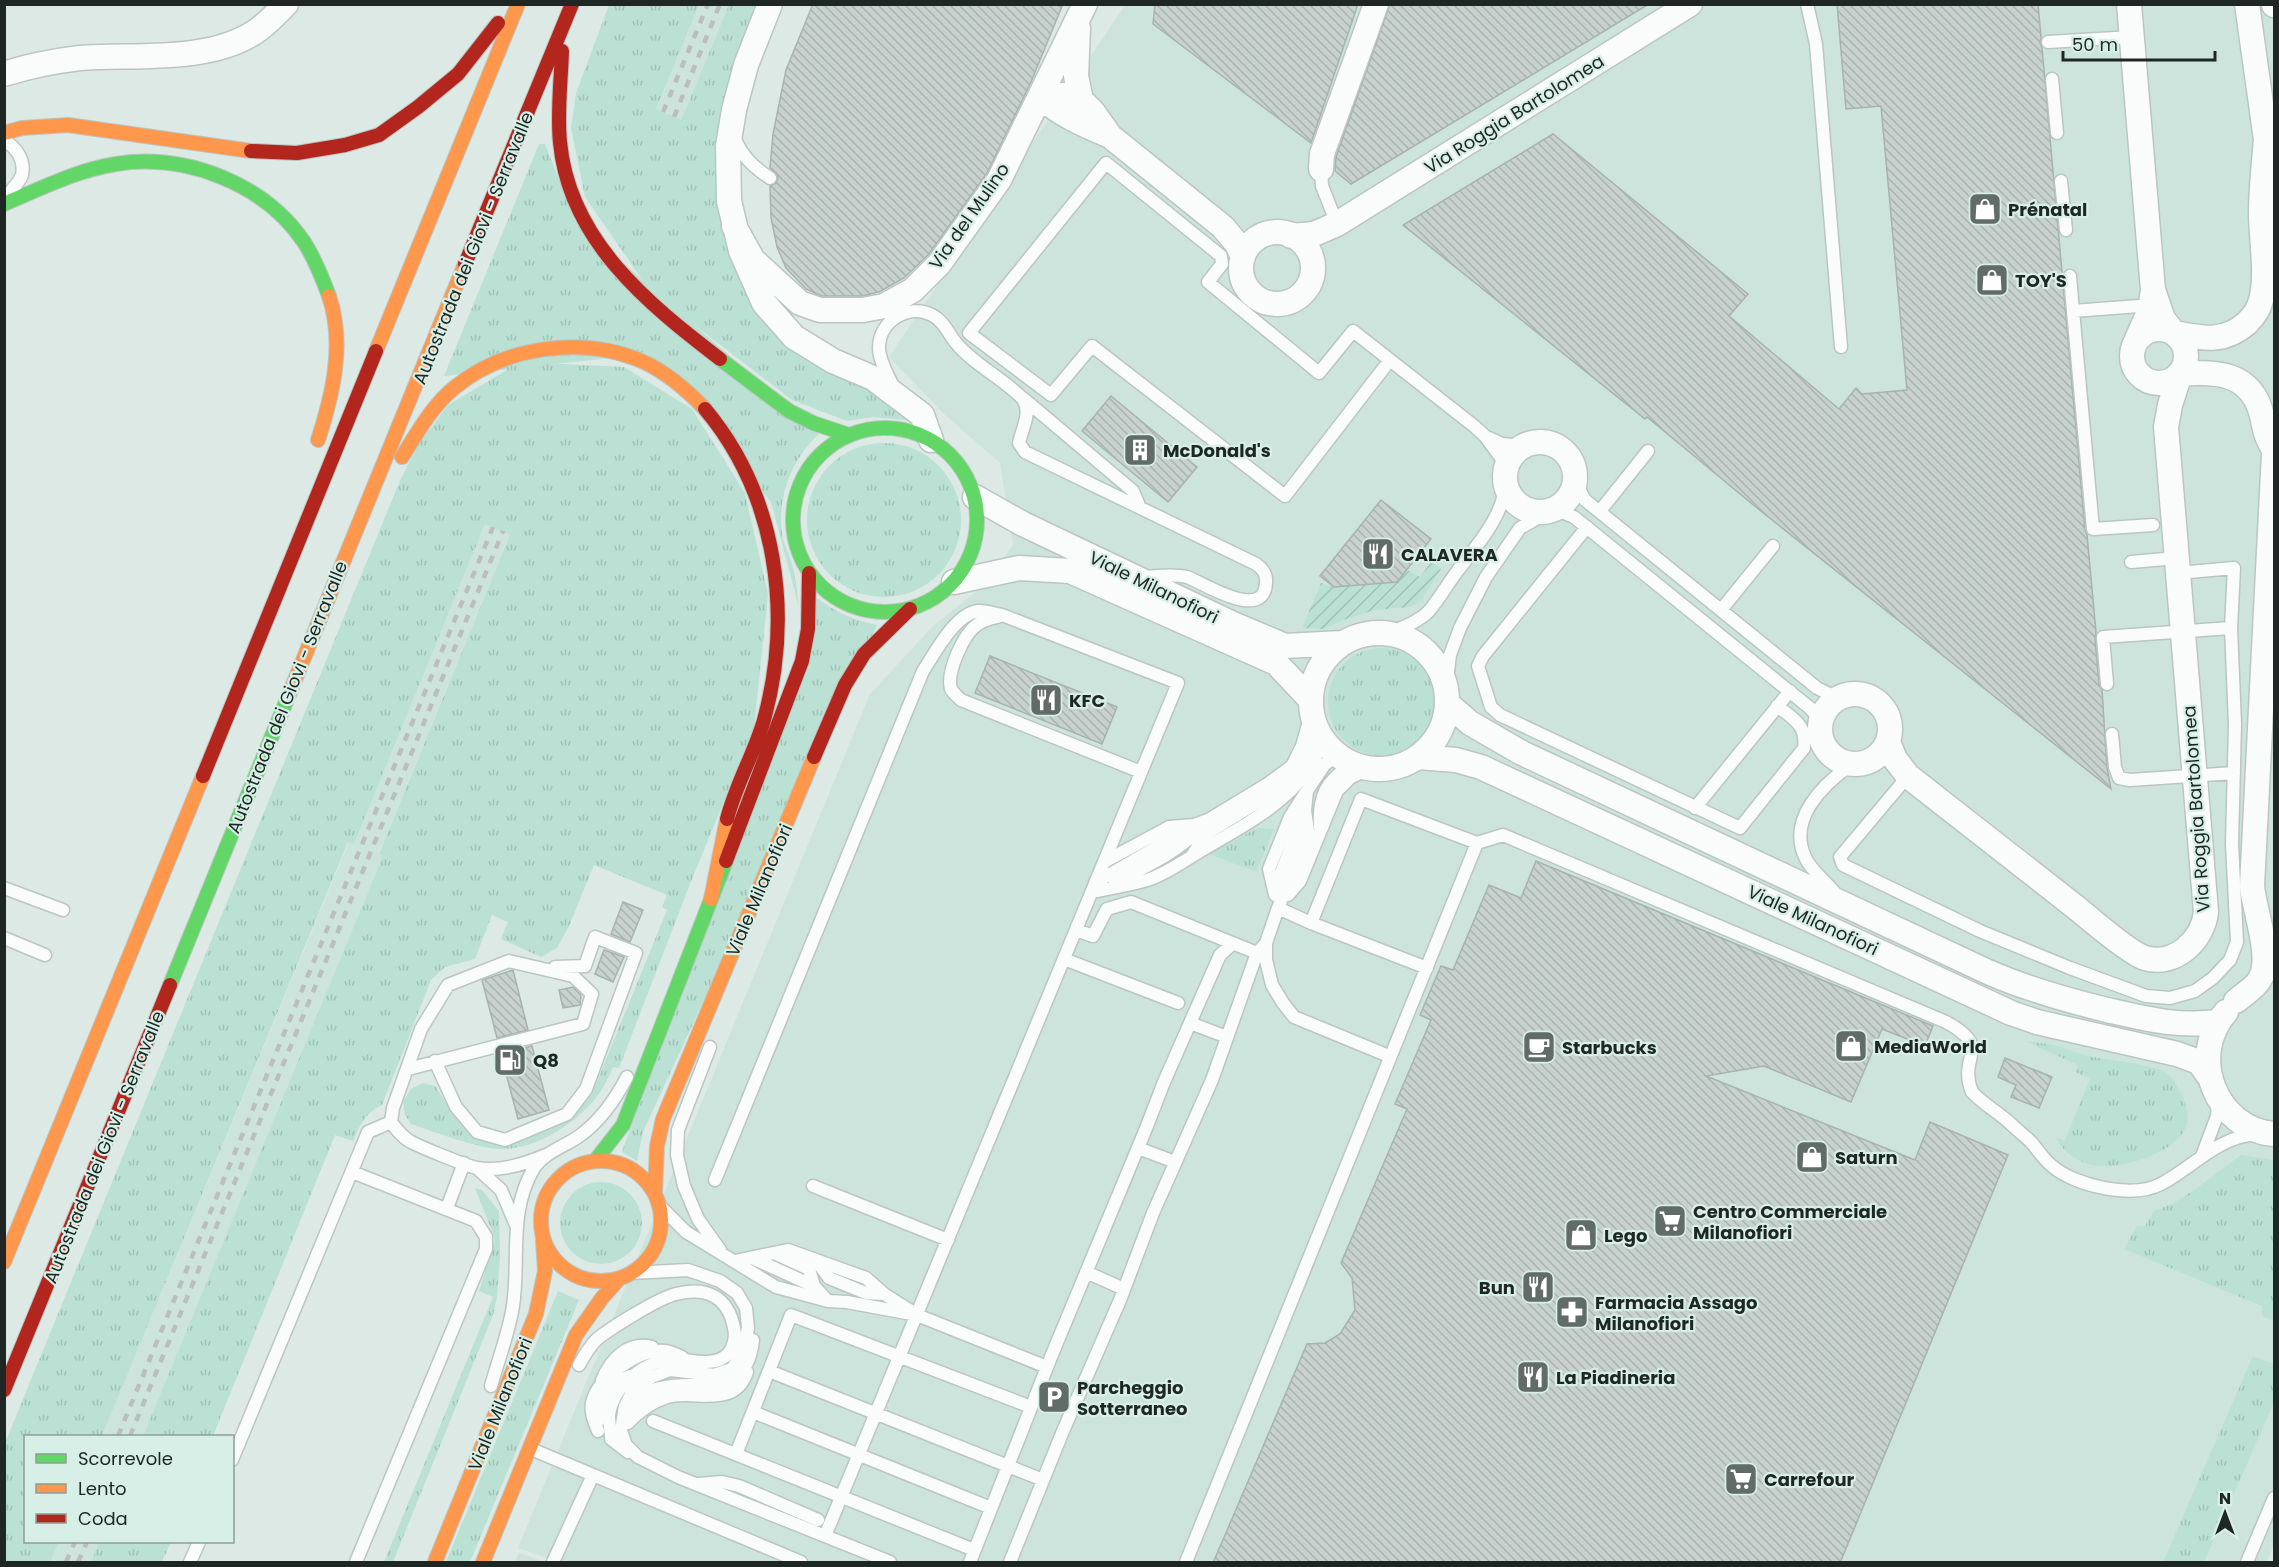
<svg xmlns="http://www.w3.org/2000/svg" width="2279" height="1567" viewBox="0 0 2279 1567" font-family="Poppins,sans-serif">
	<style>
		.built { fill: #cce4dc }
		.grass { fill: url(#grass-tufts) }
		.garden { fill: url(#garden-furrows) }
		.building { fill: url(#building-back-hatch); stroke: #a8b2af; stroke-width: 1.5 }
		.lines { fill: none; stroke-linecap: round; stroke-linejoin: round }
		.lane-casing { stroke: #bbc5c2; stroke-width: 15 }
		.street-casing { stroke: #bbc5c2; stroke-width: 27 }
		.fast-casing { stroke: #bbc5c2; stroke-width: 16 }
		.slow-casing { stroke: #bbc5c2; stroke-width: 16 }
		.jam-casing { stroke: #bbc5c2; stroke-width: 16 }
		.lane { stroke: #fafcfb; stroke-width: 12 }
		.street { stroke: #fafcfb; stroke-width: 24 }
		.fast { stroke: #63d668; stroke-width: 14 }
		.slow { stroke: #ff974d; stroke-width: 14 }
		.jam { stroke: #b3261e; stroke-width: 14 }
		.rail { stroke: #bbbebd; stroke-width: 4.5; stroke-dasharray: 8 8; stroke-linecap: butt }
		.labels { text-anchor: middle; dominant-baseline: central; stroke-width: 4.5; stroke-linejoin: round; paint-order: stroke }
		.street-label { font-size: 18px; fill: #1e2724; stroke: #d7efe7 }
		.poi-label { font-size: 18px; font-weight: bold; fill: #1e2724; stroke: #d7efe7; text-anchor: start }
	</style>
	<defs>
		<pattern id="grass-tufts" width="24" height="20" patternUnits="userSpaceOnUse" patternTransform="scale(1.5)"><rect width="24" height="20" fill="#bae1d4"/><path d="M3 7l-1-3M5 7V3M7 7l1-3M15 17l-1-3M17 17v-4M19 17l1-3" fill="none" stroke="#9fc1b6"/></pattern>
		<pattern id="garden-furrows" width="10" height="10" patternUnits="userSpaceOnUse" patternTransform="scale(1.5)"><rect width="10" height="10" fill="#bae1d4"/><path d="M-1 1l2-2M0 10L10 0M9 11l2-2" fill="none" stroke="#9fc1b6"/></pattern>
		<pattern id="building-back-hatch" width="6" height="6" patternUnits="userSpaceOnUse" patternTransform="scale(1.5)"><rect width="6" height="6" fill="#c7d1ce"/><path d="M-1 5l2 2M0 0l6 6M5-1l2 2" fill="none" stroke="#aab3b1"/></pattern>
	</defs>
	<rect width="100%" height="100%" fill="#dde9e5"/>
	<path class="built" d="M699 5H729L681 120 656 109Z
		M1125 5H2274V1544L2267 1562H558L518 1548 870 694 933 626 983 586 1013 545 1000 463 944 414 889 357Z
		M485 524 510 535 379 853 384 855 143 1436H102L349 842 354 843Z
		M59 1542H99L91 1562H50Z
		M519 1553 545 1562H515Z"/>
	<path class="grass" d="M609 5H699L656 109 681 120 729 5H758L733 66 725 95 719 125 717 155 743 280 916 421 873 417 847 421 792 400 650 291 585 197 571 128 576 93Z
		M539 144H545L575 221 819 434C791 459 775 502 783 539 785 547 789 554 791 561 796 576 797 592 799 607L771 502 648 354 444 376Z
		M520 362 624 367 692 409 745 493 768 594 754 728 690 884 619 1068 613 1067C608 1078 603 1090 595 1099 574 1125 534 1150 500 1149 475 1148 436 1132 411 1124L405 1115 403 1102 411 1089 423 1083 435 1086 454 1114 506 1142 570 1115 583 1104 596 1084 667 910 662 907 667 895 594 865 569 926 557 948 541 957 501 939 508 922 492 915 475 959 445 967 431 980 382 1105C365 1113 360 1125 353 1141L335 1135 213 1436H143L383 856 379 854 510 535 485 524 354 844 348 842 102 1436H26V1542H59L50 1562H5V1443L399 483 416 448 448 405Z
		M807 520a77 77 0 1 1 154 0a77 77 0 1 1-154 0Z
		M817 598C836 613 854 620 877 625L643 1132 637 1161 622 1152Z
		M1328 702a54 54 0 1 1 108 0a54 54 0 1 1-108 0Z
		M1257 828 1274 829 1256 872 1210 854Z
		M2025 1041C2035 1043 2046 1043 2057 1046 2067 1049 2077 1053 2087 1056 2106 1060 2155 1064 2168 1074 2174 1079 2180 1091 2183 1098 2187 1107 2190 1119 2185 1129 2174 1153 2125 1168 2100 1166 2082 1165 2064 1154 2056 1138L2065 1140 2090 1079 2076 1072 2078 1065Z
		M2241 1155 2274 1160V1321L2262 1316V1306L2124 1249 2137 1226H2145L2154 1211 2172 1204 2193 1191Z
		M560 1223a41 41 0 1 1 82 0a41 41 0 1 1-82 0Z
		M475 1188 482 1190 499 1211 500 1256 497 1297 493 1315 393 1562H384L493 1297 479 1291 495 1239Z
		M558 1291 579 1300 470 1562H446Z
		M2253 1356 2274 1364V1402L2204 1562H2163Z
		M99 1542H171L162 1562H91Z"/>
	<path class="garden" d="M1431 562 1441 569 1421 601 1410 607 1375 610 1343 620 1324 629 1302 628 1321 583 1334 587 1397 582 1407 570 1420 577Z"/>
	<path class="building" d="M813 4H1063L1031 82 987 173 928 255 904 278 879 292 862 296H822L815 293 806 289 786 268 777 247 771 218 770 186 776 183 778 178 777 174 770 168 773 134 786 70Z
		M1155 4H1358L1311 143 1153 24Z
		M1390 4H1649L1351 184 1335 171 1336 157Z
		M1837 4H2038L2041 37 2040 43 2042 48 2085 530 2087 535 2096 632 2095 638 2099 685 2102 690 2107 768 2111 789 1757 508 1647 417 1645 419 1403 225 1553 134 1748 294 1729 316 1839 409 1856 388 1862 394 1907 390 1881 106 1846 109Z
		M1111 396 1197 467 1168 502 1082 431Z
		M1381 500 1431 539 1397 582 1334 587 1320 576Z
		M990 656 1117 707 1102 744 975 693Z
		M1536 861 1933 1026 1925 1046 1882 1029 1851 1102 1764 1066 1706 1076 1915 1160 1930 1122 2008 1155 1840 1563H1213L1307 1344 1325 1343 1340 1334 1355 1310 1352 1278 1341 1263 1407 1109 1395 1104 1431 1020 1420 1015 1441 966 1453 970 1489 885 1521 898Z
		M623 902 643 910 630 942 611 934Z
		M604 950 624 957 613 982 595 974Z
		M513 970 528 1030 497 1038 482 980Z
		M573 987 581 995 580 1005 563 1008 559 990Z
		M532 1046 549 1110 518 1119 501 1054Z
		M2005 1058 2052 1077 2039 1108 2011 1097 2016 1085 1998 1077Z"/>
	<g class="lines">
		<g class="lane-casing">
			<path id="lane" d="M1807 4 1816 44 1841 347
				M2048 42 2132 37
				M2052 79 2057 133
				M734 137C742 156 753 167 770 178
				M4 141C17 147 25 161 22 175 20 181 14 187 10 192
				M1321 169 1322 186 1337 224
				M2061 181 2066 230
				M2070 276 2073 311 2139 306 2150 310
				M2073 311 2093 529 2153 525
				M1390 360 1285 496 1092 346 1051 395 969 333 1106 163 1221 256 1222 264 1208 282 1319 373 1353 331 1474 426 1485 436 1507 466
				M893 387C888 374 879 361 879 348 879 321 908 303 932 315 944 321 948 333 956 343 974 365 1003 378 1023 399 1032 413 1022 428 1019 443L1025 452 1256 564C1263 569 1267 574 1266 583 1264 623 1202 582 1187 577 1174 574 1157 576 1145 577
				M1024 399 1133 491 1140 508
				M1489 438 1502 444 1525 446
				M1575 478 1579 489 1585 500 1817 688 1831 695 1852 694
				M1600 511 1648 451
				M1587 527 1483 656 1478 666 1491 707 1500 715 1740 828 1804 748C1807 725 1794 719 1777 706
				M2131 562 2177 558
				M1721 610 1773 546
				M1001 616C993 618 985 619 978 624 964 633 946 672 951 689 953 693 957 696 961 700L1141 772
				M1388 633C1403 628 1418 622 1429 611 1439 599 1447 585 1456 573 1476 546 1502 519 1506 484
				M2107 684 2103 637 2231 628
				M1446 687 1450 655 1460 628 1486 577 1520 528 1550 511 1564 513 1574 517 1810 708 1816 715 1820 730
				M2112 734 2115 767 2119 778 2130 780 2234 773
				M1908 776 1840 857 1843 865 1980 931 2070 968 2146 996 2170 998 2195 991 2213 978 2230 960 2237 942 2232 844 2235 724 2231 628 2234 568 2178 573
				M1695 808 1790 691
				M1320 828C1318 796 1326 780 1353 764
				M1193 854 1206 834 1277 790 1298 769 1309 752 1315 725
				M1104 862 1169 827 1194 825 1210 819 1266 785 1292 766 1302 746 1312 711
				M1115 882C1152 864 1178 852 1207 822
				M1095 883 1190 828
				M4 888 63 910
				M1098 891C1114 887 1131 885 1147 880 1167 874 1186 859 1204 849 1251 821 1305 795 1323 740
				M1836 894C1828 884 1811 870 1806 859 1786 820 1823 784 1852 764
				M1275 895 1269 869 1290 817 1306 792
				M1288 895 1300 881 1337 791 1350 778 1369 768
				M1279 897 1281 873 1305 810 1307 791 1325 764 1338 755
				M1278 908 1311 923 1361 799 1477 843 1503 835 1946 1022C1994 1048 1957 1056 1972 1092 1983 1104 1998 1112 2011 1124 2017 1130 2025 1136 2031 1142 2038 1150 2044 1160 2052 1166 2075 1186 2133 1199 2161 1184 2193 1167 2219 1136 2257 1134
				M1311 923 1427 968
				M1076 930 1093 936 1107 909 1131 902 1257 953
				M4 938 45 955
				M1266 943V960L1272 985 1283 1003 1294 1017 1384 1054
				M1064 959 1178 1003
				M1190 1023 1227 1037
				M710 1047 678 1130 677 1155 684 1186 698 1219 720 1250
				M435 1061 456 1107 477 1132 505 1140 567 1114 586 1089 636 953 595 937 585 966 555 967
				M408 1069 583 1024 592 994 573 976 509 961 448 985 421 1029 393 1108 391 1122C397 1130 402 1137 411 1142 423 1148 464 1165 477 1168 499 1172 525 1164 546 1155
				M1138 1148 1175 1162
				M2202 1156 2217 1116 2218 1102
				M477 1168 501 1190 516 1225
				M352 1172 476 1221 486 1237V1249L356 1562
				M715 1180 923 671C935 653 955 614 978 611 986 610 995 614 1002 615L1178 683 825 1536
				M813 1186 948 1240
				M660 1206 686 1232 776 1287 828 1301 847 1302 917 1315 1047 1367
				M447 1208 464 1163
				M774 1253 809 1269 814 1286 827 1300
				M752 1258 814 1286
				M816 1260 829 1278 866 1293 884 1294
				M735 1261 788 1250 866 1278 884 1294 911 1311
				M1086 1272 1124 1289
				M632 1273 688 1270 720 1281 737 1293 746 1308 748 1328 743 1353 732 1369 714 1375 670 1370 652 1377 634 1389 625 1406 621 1431 626 1445 638 1457 678 1477 890 1562
				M579 1365C584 1356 590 1346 597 1339 612 1327 659 1298 676 1294 707 1286 728 1297 734 1328 736 1336 734 1346 729 1353 716 1368 693 1360 677 1359 647 1358 612 1386 609 1416 609 1423 611 1432 611 1439L628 1452
				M769 1371 1043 1480
				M602 1380C611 1359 628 1341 652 1347
				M491 1386C498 1361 509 1332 513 1306 520 1259 508 1211 534 1168 545 1151 567 1146 582 1134 602 1119 616 1098 627 1077
				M753 1412 991 1508
				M629 1414C659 1352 744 1423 753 1340
				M598 1421C598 1396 608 1385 630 1376
				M653 1421 974 1550
				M628 1423C638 1412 652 1402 667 1397 694 1389 734 1410 747 1372
				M598 1431C594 1421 589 1410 593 1399 601 1376 640 1348 665 1351 670 1351 677 1355 682 1357
				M531 1449 593 1475 553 1562
				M736 1454 791 1315 1031 1407
				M232 1460 368 1132 391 1122
				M593 1475 801 1562
				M699 1484 722 1482 739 1486 818 1520
				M190 1562 199 1542
				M970 1562 1051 1357 1147 1126 1164 1082 1220 955 1232 944
				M1010 1562 1063 1431 1120 1300 1153 1213 1212 1080 1257 953 1266 943 1278 908 1301 852 1308 831 1305 810
				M1186 1562 1477 843
				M2247 1562 2274 1498"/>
		</g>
		<g class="street-casing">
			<path id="street" d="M770 4 746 65 734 110 728 146 729 201 741 251 764 303 794 337 833 361 873 378 922 415 931 440
				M2129 4 2153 290
				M2247 4 2268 154
				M2274 4V5
				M1078 28 1076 76 1081 100
				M4 74C29 66 54 61 80 58 134 54 208 63 255 32 266 25 276 14 286 4
				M1040 97 1064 95 1081 100 1093 112 1110 136 1223 227 1237 244 1243 257
				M1040 97C1061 115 1084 125 1110 136
				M1321 169 1322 154 1376 4
				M734 226 753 260 800 303 820 310H863L884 306 913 290 939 264 999 180 1085 4
				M1241 268a36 36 0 1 1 72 0a36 36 0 1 1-72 0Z
				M1291 236 1314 234 1337 224 1690 4
				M2132 356a27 27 0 1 1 54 0a27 27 0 1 1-54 0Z
				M2137 339 2150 310 2153 290 2163 319 2174 333C2202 338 2223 344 2247 323 2253 317 2259 309 2261 300 2268 275 2261 239 2261 213 2261 188 2264 164 2266 139
				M1505 477a35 35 0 1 1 70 0a35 35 0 1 1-70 0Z
				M975 497 1023 524 1233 624 1285 646 1342 643
				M954 582 1019 568 1070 571 1276 663 1311 700
				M1311 701a68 68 0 1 1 136 0a68 68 0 1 1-136 0Z
				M1820 729a35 35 0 1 1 70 0a35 35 0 1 1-70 0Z
				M1448 704 1470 723 1522 753 1988 972C2027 989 2066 1000 2107 1010 2147 1019 2177 1027 2218 1022
				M1888 742 1895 759 1908 776C1964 820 2021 864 2078 909 2091 920 2131 954 2145 958 2175 967 2203 940 2206 912L2166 427 2170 405 2180 374C2216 371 2252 372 2262 416 2266 433 2265 434 2274 450
				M1418 757 1456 760 1481 767 2011 1013 2037 1022 2177 1054 2199 1062 2208 1075
				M2236 1001C2243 995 2256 987 2260 979 2273 958 2254 910 2252 886L2274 453
				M2226 1012C2187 1056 2216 1129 2274 1134"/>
		</g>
		<g class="fast-casing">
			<path id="fast" d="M4 204C40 189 77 170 116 164 185 153 264 183 304 242 315 259 322 277 329 296
				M720 359 789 411 813 423 849 435
				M793 520a92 92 0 1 1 184 0a92 92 0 1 1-184 0Z
				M170 985 290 692
				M595 1161 623 1125 726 861"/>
		</g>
		<g class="slow-casing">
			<path id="slow" d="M4 133 22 128 68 125 251 151
				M376 351 518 4
				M318 440C333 394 345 343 329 296
				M402 457C417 433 432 406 454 388 505 346 583 335 644 362 667 373 688 391 705 409
				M290 692 465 264
				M711 899 727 819
				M541 1221a60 60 0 1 1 120 0a60 60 0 1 1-120 0Z
				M655 1193 657 1146 663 1119 814 757
				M4 1262 203 776
				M435 1562 536 1314 545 1271 543 1241
				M483 1562 576 1335 602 1298 619 1279"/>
		</g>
		<g class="jam-casing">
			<path id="jam" d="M562 51C561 81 557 112 560 142 569 240 647 303 720 359
				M251 151 297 153 345 145 379 135 418 107 458 74 498 23
				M465 264 572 4
				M705 409C777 495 793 614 764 720 754 754 736 784 727 819
				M814 757 845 685 864 654 910 609
				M203 776 376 351
				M726 861 802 661 808 629 809 573
				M4 1390 170 985"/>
		</g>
		<use href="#lane" class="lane"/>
		<use href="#street" class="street"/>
		<use href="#fast" class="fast"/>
		<use href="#slow" class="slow"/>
		<use href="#jam" class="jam"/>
		<path class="rail" d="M663 112 708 4
			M674 117 720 4
			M118 1436 493 527
			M130 1436 503 531
			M66 1562 75 1542
			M78 1562 87 1542"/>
	</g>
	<defs>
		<g id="shop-square" transform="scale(1.725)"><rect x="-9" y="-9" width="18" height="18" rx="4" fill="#616b68" stroke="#d7efe7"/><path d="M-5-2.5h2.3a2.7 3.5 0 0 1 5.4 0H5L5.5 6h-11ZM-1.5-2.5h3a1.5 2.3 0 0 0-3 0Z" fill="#fff"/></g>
		<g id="building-square" transform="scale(1.725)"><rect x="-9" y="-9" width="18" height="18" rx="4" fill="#616b68" stroke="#d7efe7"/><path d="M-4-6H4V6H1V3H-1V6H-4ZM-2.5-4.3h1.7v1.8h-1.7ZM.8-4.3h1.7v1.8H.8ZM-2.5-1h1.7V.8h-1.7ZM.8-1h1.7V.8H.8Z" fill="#fff"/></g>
		<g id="restaurant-square" transform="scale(1.725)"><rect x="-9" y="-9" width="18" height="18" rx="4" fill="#616b68" stroke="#d7efe7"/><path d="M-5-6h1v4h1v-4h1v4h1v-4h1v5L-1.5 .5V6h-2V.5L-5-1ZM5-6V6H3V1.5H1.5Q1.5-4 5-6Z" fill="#fff"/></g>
		<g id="cafe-square" transform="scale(1.725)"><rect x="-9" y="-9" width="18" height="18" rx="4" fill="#616b68" stroke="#d7efe7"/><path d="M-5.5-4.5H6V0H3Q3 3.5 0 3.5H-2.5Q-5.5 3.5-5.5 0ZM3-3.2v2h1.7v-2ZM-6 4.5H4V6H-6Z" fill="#fff"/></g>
		<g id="fuel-square" transform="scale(1.725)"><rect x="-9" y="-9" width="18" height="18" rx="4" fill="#616b68" stroke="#d7efe7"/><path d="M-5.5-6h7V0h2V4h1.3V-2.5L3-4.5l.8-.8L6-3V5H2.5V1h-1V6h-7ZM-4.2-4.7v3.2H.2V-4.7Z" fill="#fff"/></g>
		<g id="supermarket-square" transform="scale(1.725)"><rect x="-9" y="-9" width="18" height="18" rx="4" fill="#616b68" stroke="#d7efe7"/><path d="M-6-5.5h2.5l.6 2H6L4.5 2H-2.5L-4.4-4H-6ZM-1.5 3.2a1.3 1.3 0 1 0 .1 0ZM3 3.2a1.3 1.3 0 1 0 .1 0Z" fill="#fff"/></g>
		<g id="pharmacy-square" transform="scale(1.725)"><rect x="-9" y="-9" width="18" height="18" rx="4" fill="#616b68" stroke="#d7efe7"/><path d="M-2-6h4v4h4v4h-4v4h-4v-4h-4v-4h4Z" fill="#fff"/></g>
		<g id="parking-square" transform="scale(1.725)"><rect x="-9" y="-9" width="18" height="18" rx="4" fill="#616b68" stroke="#d7efe7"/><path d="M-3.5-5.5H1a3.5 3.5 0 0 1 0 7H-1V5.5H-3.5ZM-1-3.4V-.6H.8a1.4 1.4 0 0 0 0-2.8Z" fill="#fff"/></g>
	</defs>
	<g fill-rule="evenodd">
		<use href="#shop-square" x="1985" y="209"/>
		<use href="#shop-square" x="1992" y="280"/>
		<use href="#building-square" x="1140" y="450"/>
		<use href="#restaurant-square" x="1378" y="554"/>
		<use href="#restaurant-square" x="1046" y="700"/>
		<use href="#shop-square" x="1851" y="1046"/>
		<use href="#cafe-square" x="1539" y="1047"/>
		<use href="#fuel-square" x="510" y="1060"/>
		<use href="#shop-square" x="1812" y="1157"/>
		<use href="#supermarket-square" x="1670" y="1221"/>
		<use href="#shop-square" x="1581" y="1235"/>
		<use href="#restaurant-square" x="1538" y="1287"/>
		<use href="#pharmacy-square" x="1572" y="1312"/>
		<use href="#restaurant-square" x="1533" y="1377"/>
		<use href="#parking-square" x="1054" y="1397"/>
		<use href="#supermarket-square" x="1741" y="1479"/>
	</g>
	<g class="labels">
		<g class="street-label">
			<text transform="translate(1514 114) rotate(-32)">Via Roggia Bartolomea</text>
			<text transform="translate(969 216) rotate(-55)">Via del Mulino</text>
			<text transform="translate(473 248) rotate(-68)">Autostrada dei Giovi - Serravalle</text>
			<text transform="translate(1154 587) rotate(26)">Viale Milanofiori</text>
			<text transform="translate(287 697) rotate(-68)">Autostrada dei Giovi - Serravalle</text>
			<text transform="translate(2196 809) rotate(-94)">Via Roggia Bartolomea</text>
			<text transform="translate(759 890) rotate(-67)">Viale Milanofiori</text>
			<text transform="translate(1813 920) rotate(25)">Viale Milanofiori</text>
			<text transform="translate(104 1147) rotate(-68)">Autostrada dei Giovi - Serravalle</text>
			<text transform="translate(500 1404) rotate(-68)">Viale Milanofiori</text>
		</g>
		<g class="poi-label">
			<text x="2008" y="209">Prénatal</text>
			<text x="2015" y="280">TOY'S</text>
			<text x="1163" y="450">McDonald's</text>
			<text x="1401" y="554">CALAVERA</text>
			<text x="1069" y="700">KFC</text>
			<text x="1874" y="1046">MediaWorld</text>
			<text x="1562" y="1047">Starbucks</text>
			<text x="533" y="1060">Q8</text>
			<text x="1835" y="1157">Saturn</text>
			<text x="1693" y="1211">Centro Commerciale<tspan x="1693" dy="21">Milanofiori</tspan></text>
			<text x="1604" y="1235">Lego</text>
			<text x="1515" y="1287" text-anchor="end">Bun</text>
			<text x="1595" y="1302">Farmacia Assago<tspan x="1595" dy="21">Milanofiori</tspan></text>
			<text x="1556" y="1377">La Piadineria</text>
			<text x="1077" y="1387">Parcheggio<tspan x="1077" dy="21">Sotterraneo</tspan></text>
			<text x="1764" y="1479">Carrefour</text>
		</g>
	</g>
	<rect width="2279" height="1567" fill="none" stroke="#1e2724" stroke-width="12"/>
	<rect x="24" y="1435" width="210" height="108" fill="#d7efe7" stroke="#8d9f99" stroke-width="1.5"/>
	<rect x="36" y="1454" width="30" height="9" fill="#63d668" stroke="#8d9f99" stroke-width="1.5"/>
	<text x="78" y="1465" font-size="18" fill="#1e2724">Scorrevole</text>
	<rect x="36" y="1484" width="30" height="9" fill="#ff974d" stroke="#8d9f99" stroke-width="1.5"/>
	<text x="78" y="1495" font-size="18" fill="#1e2724">Lento</text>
	<rect x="36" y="1514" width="30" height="9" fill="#b3261e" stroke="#8d9f99" stroke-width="1.5"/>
	<text x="78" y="1525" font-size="18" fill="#1e2724">Coda</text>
	<g transform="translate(2225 1513)" stroke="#d7efe7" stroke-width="4.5" paint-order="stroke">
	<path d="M0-4.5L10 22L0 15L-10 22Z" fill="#1e2724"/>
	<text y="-9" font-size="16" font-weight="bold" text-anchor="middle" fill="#1e2724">N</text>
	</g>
	<path d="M2063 51v9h152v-9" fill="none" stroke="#1e2724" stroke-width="3"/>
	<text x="2072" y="51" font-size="18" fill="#1e2724" stroke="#d7efe7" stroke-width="4.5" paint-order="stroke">50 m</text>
</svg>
